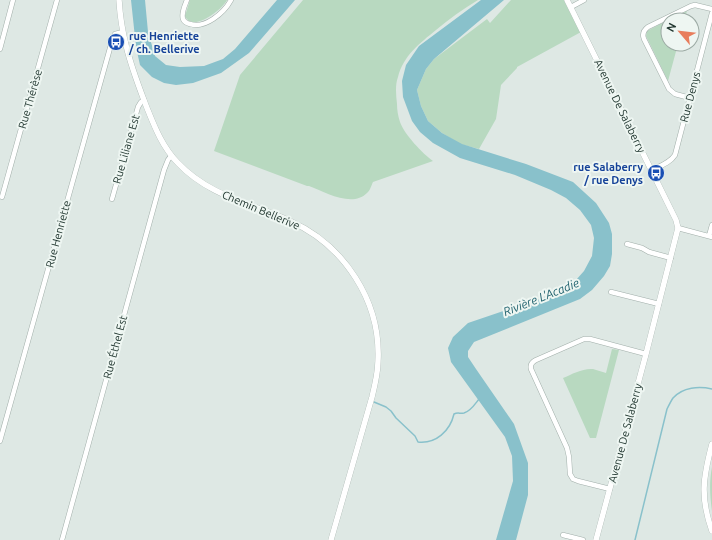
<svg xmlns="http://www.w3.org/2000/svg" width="712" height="540" viewBox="0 0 712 540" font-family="Ubuntu,sans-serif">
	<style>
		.green { fill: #b8d9c0 }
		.water { fill: #89c1cb }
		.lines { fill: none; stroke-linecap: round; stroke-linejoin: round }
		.stream { stroke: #89c1cb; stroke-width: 1.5 }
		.minor-casing { stroke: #a2afaa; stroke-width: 5.5 }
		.tertiary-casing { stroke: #a2afaa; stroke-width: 6 }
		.minor { stroke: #fff; stroke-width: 4.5 }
		.tertiary { stroke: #fff; stroke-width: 5.5 }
		.labels { text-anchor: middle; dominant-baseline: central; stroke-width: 4; stroke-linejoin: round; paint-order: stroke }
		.transit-label { font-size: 11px; font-weight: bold; fill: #164399; stroke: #eef6f2; text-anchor: start }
		.street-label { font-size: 11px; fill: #213730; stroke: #eef6f2 }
		.water-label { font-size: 12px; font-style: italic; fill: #20626e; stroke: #eef6f2 }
	</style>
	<rect width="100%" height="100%" fill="#dee8e4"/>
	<path class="green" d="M190 0H227C222 10 192 33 185 16Z
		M303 0H478C463 9 449 19 436 30 420 43 403 56 398 77 395 85 396 95 397 104 397 110 398 116 400 122 404 134 423 154 433 161L373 182C371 186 370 191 367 193 352 208 325 192 309 186H307L214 151 240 75Z
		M511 0H564L581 32 517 67V68L501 85 496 119 479 149 460 144 442 133 428 121 421 106 417 90 426 69 434 59 487 19 490 23Z
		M687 11 684 20H669Z
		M668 20V44H678L668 81 646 36 647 31 649 30Z
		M612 349 619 350 596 438H590L563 378C572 374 583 368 593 369 597 370 602 372 606 373Z
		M712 467V511C710 497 709 482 712 467Z"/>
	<path class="water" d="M131 0H145L148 32 155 56 166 65 180 67 204 66 223 59 235 49 277 0H295L249 53 221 73 193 83 176 85 164 83 152 77 140 65 136 47Z
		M481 0H504L434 59 426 69 417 90 421 106 428 121 442 133 462 144 526 164 573 182 596 203 609 223 612 234V254L610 266 604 276 592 290 580 299 474 342 468 351V357L476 369 514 424 528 463V495L516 540H496L513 481 512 456 505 437 451 362 448 348 453 337 468 323 568 289 584 271 592 256 594 238 591 225 580 210 566 198 551 190 515 175 460 158 433 143 420 132 412 121 403 97 402 81 406 65 419 46Z"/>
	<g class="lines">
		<path class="stream" d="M374 402 386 407 391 411 396 418 415 436 418 442C436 444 450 431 454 414 458 412 460 414 464 413 471 411 475 404 479 399
			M635 540 667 409C669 405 671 401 673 398 683 387 699 386 712 389"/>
		<g class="minor-casing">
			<path id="minor" d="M187 0C185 5 181 13 183 19 184 22 186 23 190 24 205 29 224 13 231 0
				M571 7 584 0
				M0 49 13 0
				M690 98 675 94 669 89 644 39C642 34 644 30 648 27L691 6 695 5 712 9
				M652 170C660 166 670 163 675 155L712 13
				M2 197 57 0
				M112 199 138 107 141 102 144 100
				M678 228 712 237
				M709 236 712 225
				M627 244 642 248 649 252 671 258
				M611 292 659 304
				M0 441 112 41 115 34 123 32
				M610 489 578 481 573 479 570 474 569 457 567 448 531 369C530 365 532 362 536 360L584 339H590L646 354
				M563 535 583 540
				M62 540 164 170 168 160 171 156"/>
		</g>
		<g class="tertiary-casing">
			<path id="tertiary" d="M119 0C120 15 122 30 126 45 131 67 139 87 147 108 155 128 163 148 178 163 209 196 251 203 290 221 344 245 381 301 378 361 378 373 375 385 372 397L331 540
				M567 0 676 220 678 228 646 354 596 540
				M712 444C703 478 700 497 712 531"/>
		</g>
		<use href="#minor" class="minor"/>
		<use href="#tertiary" class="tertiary"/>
	</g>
	<defs>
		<g id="bus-disc" transform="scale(0.9)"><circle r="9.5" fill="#1a4fb4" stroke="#eef6f2"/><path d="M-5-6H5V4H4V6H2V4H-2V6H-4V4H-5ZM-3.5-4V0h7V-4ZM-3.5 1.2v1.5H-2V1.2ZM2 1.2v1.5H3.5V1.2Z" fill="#fff"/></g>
	</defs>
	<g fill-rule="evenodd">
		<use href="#bus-disc" x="116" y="42"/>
		<use href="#bus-disc" x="656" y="173"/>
	</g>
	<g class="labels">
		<g class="transit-label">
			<text x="129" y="36">rue Henriette<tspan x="129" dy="13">/ ch. Bellerive</tspan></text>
			<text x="643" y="167" text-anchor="end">rue Salaberry<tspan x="643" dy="13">/ rue Denys</tspan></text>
		</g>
		<g class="street-label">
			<text transform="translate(690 97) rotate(-75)">Rue Denys</text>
			<text transform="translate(30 99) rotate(-74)">Rue Thérèse</text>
			<text transform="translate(620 106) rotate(64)">Avenue De Salaberry</text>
			<text transform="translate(126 149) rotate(-74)">Rue Liliane Est</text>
			<text transform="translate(261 210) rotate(23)">Chemin Bellerive</text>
			<text transform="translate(58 234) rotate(-75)">Rue Henriette</text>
			<text transform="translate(115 347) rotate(-75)">Rue Éthel Est</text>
			<text transform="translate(625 433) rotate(-75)">Avenue De Salaberry</text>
		</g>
		<g class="water-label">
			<text transform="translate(541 297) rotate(-22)">Rivière L'Acadie</text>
		</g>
	</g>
	<g transform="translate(680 32) rotate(298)"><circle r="19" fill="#eef6f2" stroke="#9caaa4"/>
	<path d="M0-3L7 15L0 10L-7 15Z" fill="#e87d5c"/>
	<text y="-6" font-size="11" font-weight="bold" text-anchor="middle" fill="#213730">N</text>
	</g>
</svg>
